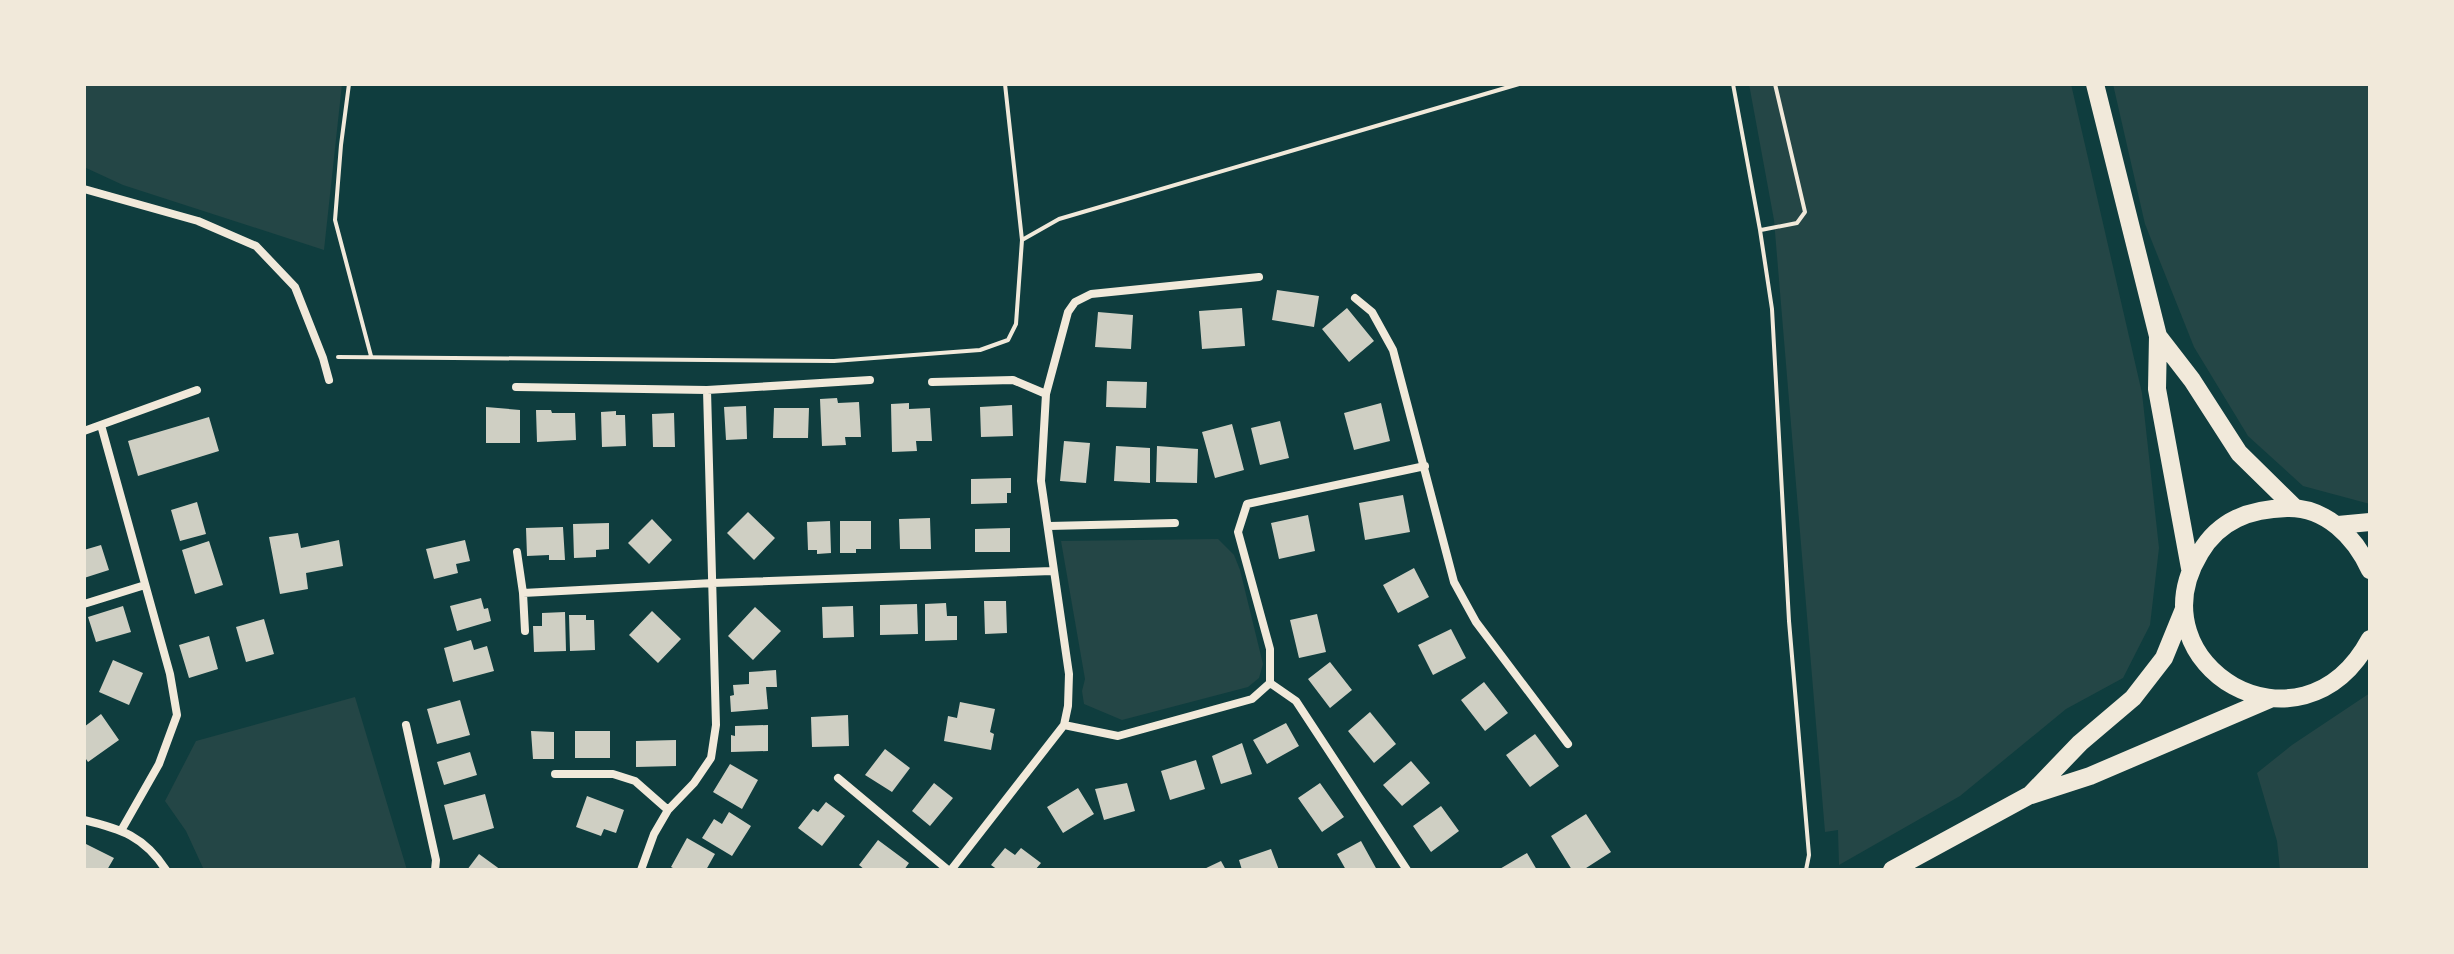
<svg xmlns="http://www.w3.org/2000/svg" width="2454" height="954" viewBox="0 0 2454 954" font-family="Arial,sans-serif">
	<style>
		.green { fill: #244646 }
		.building { fill: #cfcfc3 }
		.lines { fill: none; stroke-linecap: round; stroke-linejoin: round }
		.path { stroke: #f1e9da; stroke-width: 4 }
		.minor { stroke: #f1e9da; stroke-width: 8 }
		.trunk { stroke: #f1e9da; stroke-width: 18 }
	</style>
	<rect width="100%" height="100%" fill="#0f3d3e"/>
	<path class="green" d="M84 84H342L324 250 123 185 84 167Z
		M1749 84H2071L2142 393 2159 548 2150 625 2123 678 2066 709 1960 796 1839 865 1838 830 1825 832 1774 220Z
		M2113 84H2370V504L2303 486 2248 436 2194 347 2145 224Z
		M1218 539 1234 555 1240 570 1263 664 1259 678 1248 687 1122 720 1084 704 1082 691 1085 679 1061 541Z
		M2370 693V870H2280L2277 841 2257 773 2292 745Z
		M355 697 407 870H204L186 831 165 801 196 741Z"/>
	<path class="building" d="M1277 290 1319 296 1314 327 1272 320Z
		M1242 308 1245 346 1202 349 1199 311Z
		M1347 308 1374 341 1349 362 1322 329Z
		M1098 312 1133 315 1131 349 1095 347Z
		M1107 381 1147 382 1146 408 1106 407Z
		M837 398 838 403 859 402 861 437H845L846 445 822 446 820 399Z
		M909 403V409L930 408 932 441H916L917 451 892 452 891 404Z
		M1381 403 1390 441 1354 450 1344 413Z
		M1012 405 1013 436 981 437 980 407Z
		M746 406 747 439 726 440 724 407Z
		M486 407 520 410V443H486Z
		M774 408H809L808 438H773Z
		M536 410H551L552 413H575L576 440 537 442Z
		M616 411V415H625L626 446 602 447 601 412Z
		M674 413 675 447H653L652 414Z
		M209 417 219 451 138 476 128 441Z
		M1280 421 1289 458 1260 465 1251 428Z
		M1232 424 1244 470 1215 478 1202 432Z
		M1064 441 1090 443 1086 483 1060 481Z
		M1116 446 1150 448V483L1114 481Z
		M1157 446 1198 449 1197 483 1156 482Z
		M1011 478V493H1007V503L971 504V479Z
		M1403 495 1410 532 1365 540 1359 503Z
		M197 502 206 534 180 541 171 510Z
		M748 512 775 538 754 560 727 533Z
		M1308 515 1315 551 1279 559 1271 523Z
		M930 518 931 549H900L899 519Z
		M652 519 672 540 649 564 628 543Z
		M830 521 831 553 817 554V550H808L807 522Z
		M840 521H871V549H856V553H840Z
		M609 523V549L596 550V557L574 558 573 524Z
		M563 527 565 560H549V555L527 556 526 528Z
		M1010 528V552H975V529Z
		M298 533 301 548 339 540 343 566 306 573 308 589 280 594 269 537Z
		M465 540 470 561 456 564 458 573 434 579 426 549Z
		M209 541 223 585 195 594 182 550Z
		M101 545 109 570 84 578V550Z
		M1414 568 1429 597 1398 613 1383 585Z
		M481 598 484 609 488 608 491 621 457 631 450 606Z
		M984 601H1006L1007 633 985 634Z
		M946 603 947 616H957V640L925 641V604Z
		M917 604 918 634 880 635V605Z
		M123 606 131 632 96 642 88 617Z
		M853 606 854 637 823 638 822 607Z
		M755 607 781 631 753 660 728 636Z
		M652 611 681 639 658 663 629 635Z
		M565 612 566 651 534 652 533 626H542V613Z
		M1317 614 1326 652 1299 658 1290 620Z
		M569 615H586V620H594L595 650 570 651Z
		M264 619 274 654 246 662 236 627Z
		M1451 629 1466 658 1433 675 1418 645Z
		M209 636 218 669 189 678 179 645Z
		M471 640 474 650 487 646 494 671 453 682 444 648Z
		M113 660 143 673 129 705 99 692Z
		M1330 662 1352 690 1330 708 1308 679Z
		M776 670 777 687H766L768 709 731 712 730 696 734 695 733 685 749 684V672Z
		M1484 682 1508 713 1485 731 1461 700Z
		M460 700 470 735 437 744 427 709Z
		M960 702 995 709 990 732 994 734 991 750 944 741 948 716 957 718Z
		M1370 712 1396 744 1374 763 1348 731Z
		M101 714 119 740 88 762 84 756V727Z
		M848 715 849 746 812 747 811 717Z
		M1286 723 1299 746 1267 764 1253 740Z
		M768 725V751L731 752V735L735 736V726Z
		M531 731 554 732V759H533Z
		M575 731H610V758H575Z
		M1535 734 1559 766 1530 787 1506 755Z
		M676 740V766L636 767V741Z
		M1242 743 1252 774 1221 784 1212 756Z
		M885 749 910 768 892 792 865 775Z
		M470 752 477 775 444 785 437 762Z
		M1196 760 1205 789 1170 800 1161 771Z
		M1411 761 1430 783 1402 806 1383 785Z
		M730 764 758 780 742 809 713 792Z
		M934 783 953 798 930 826 912 811Z
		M1127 783 1135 811 1104 820 1095 789Z
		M1320 783 1344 817 1322 832 1298 798Z
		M1078 788 1094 814 1063 833 1047 807Z
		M485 794 494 828 453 840 444 805Z
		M587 796 624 810 616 833 604 829 601 836 576 827Z
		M826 802 845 816 822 846 798 828 813 809 818 812Z
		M1441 806 1459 831 1431 852 1413 826Z
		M729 812 751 826 732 856 702 838 714 819 722 824Z
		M1586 814 1611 852 1583 870H1572L1551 836Z
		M687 838 715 854 706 870H677L671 867Z
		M878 840 909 863 904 870H865L859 865Z
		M1361 841 1377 870H1346L1337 854Z
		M86 844 114 858 107 870H84Z
		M1005 848 1015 855 1021 848 1041 863 1035 870H998L991 865Z
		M1271 849 1279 870H1242L1239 860Z
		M1527 853 1537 870H1498Z
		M479 854 501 870H467Z
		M1221 861 1226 870H1202Z"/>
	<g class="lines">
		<path class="path" d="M349 84 341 145 335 220 371 356
			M1005 84 1022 240
			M1733 84 1760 230 1772 309 1789 621 1809 855 1806 870
			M1761 230 1797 223 1805 212 1775 84
			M338 357 834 361 980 350 1008 340 1016 324 1022 240 1059 219 1519 84"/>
		<path class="minor" d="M84 189 198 221 256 246 295 287 323 358 329 380
			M1355 298 1372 312 1393 350 1454 582 1476 622 1568 744
			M932 382 1013 380 1046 394
			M516 387 707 390 870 380
			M101 425 170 674 177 715 159 764 122 829
			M84 431 197 390
			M1049 526 1175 523
			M517 552 523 593 525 631
			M523 593 713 583 1052 571
			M84 604 145 585
			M1270 683V649L1238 532 1247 504 1425 466
			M406 725 436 860 435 870
			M1064 725 1118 736 1252 699 1270 683 1296 701 1407 870
			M555 774H613L635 781 668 810
			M838 778 948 870
			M84 820C121 829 144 836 166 870
			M641 870 654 834 668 810 694 783 711 758 716 725 707 390
			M951 870 1064 725 1068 706 1069 674 1041 481 1046 394 1068 312 1075 302 1091 294 1259 277"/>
		<path class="trunk" d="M2095 84 2158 336 2157 389 2190 568
			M2158 336 2192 380 2239 453 2295 508
			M2338 525 2370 522
			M2370 570C2355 537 2326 507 2287 508 2250 509 2219 520 2200 553 2132 665 2301 767 2370 639
			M2030 795 2080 743 2133 698 2164 658 2184 609
			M1892 870 2028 796 2090 776 2270 699"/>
	</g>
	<rect width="2454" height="954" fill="none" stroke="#f1e9da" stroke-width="172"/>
</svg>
